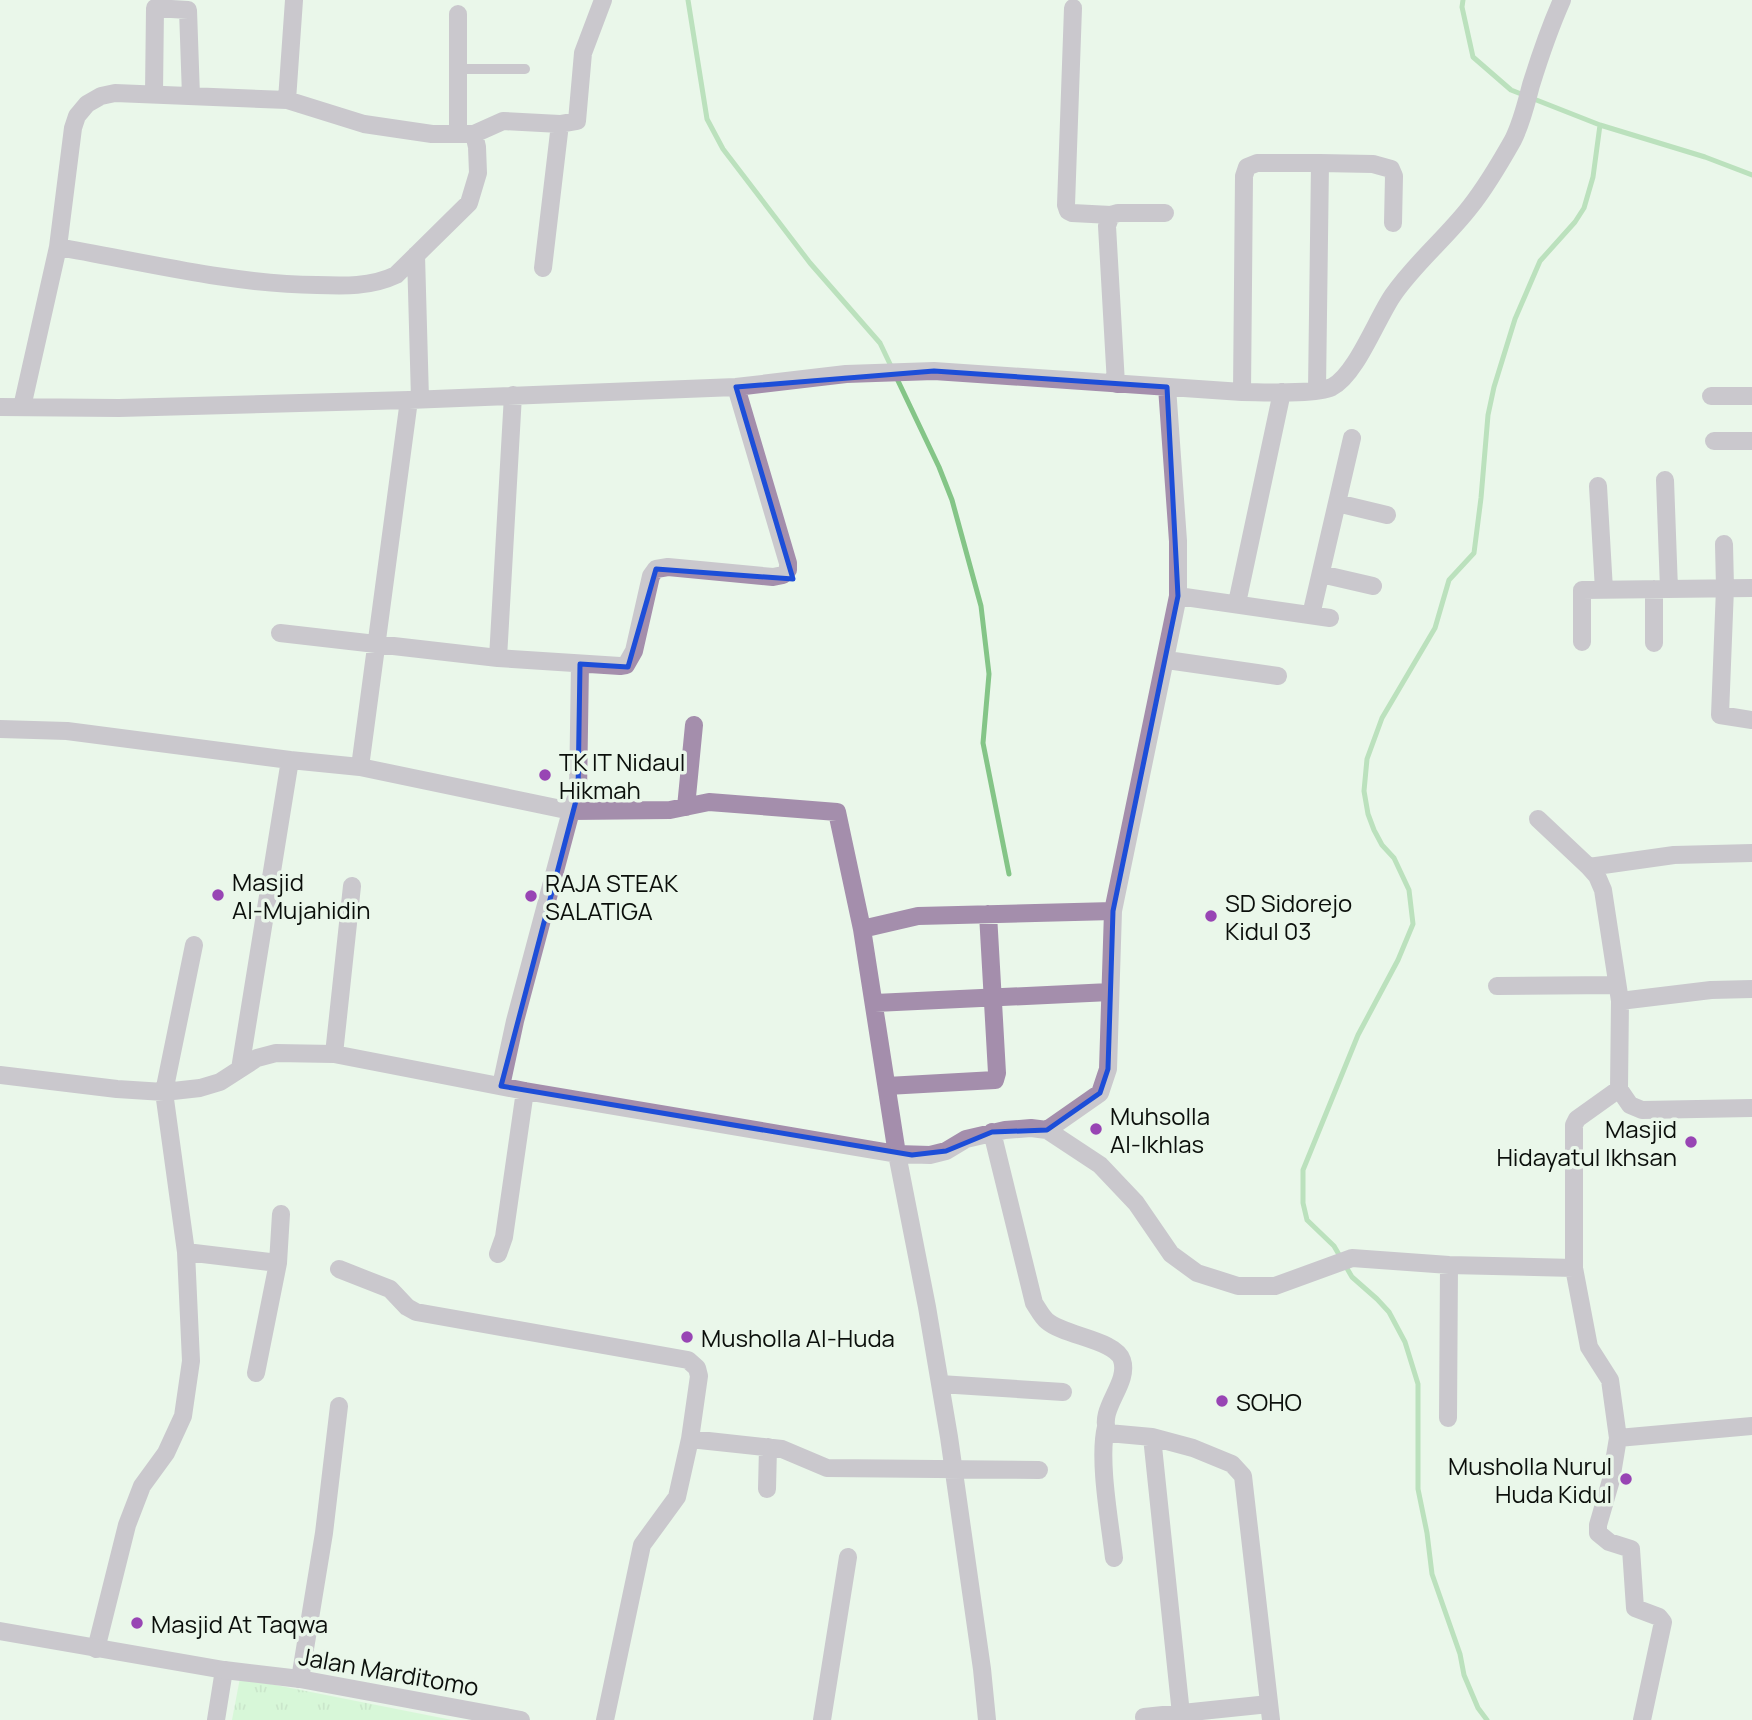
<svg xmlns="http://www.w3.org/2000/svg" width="1752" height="1720" viewBox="0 0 1752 1720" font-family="Manrope,sans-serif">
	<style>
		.park { fill: url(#park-tufts) }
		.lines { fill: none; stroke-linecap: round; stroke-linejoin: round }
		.stream { stroke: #84c587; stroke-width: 5 }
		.service { stroke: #a48eac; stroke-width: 10 }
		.minor { stroke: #a48eac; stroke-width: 18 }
		.tertiary { stroke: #a48eac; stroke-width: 18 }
		.marked { fill: none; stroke: #1d4ed8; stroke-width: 5; stroke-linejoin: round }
		.poi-dot { fill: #9845b4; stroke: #eaf7ea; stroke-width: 2.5 }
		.labels { text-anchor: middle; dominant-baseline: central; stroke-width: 7; stroke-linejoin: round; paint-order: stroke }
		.poi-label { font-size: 24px; fill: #0b0f0b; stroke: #eaf7ea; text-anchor: start }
		.street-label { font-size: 24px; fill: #0b0f0b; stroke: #eaf7ea }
	</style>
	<defs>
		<pattern id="park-tufts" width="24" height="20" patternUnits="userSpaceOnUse" patternTransform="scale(1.75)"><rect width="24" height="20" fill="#c2f5c3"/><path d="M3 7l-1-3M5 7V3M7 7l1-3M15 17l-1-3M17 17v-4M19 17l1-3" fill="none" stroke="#a5d1a6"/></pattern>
	</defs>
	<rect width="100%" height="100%" fill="#eaf7ea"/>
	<path class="park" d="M240 1678 452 1720H232Z"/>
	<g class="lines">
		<path class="stream" d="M688 0 707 119 723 149 810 263 880 343 939 467 952 500 981 606 989 674 983 743 1009 874
			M1463 0 1462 7 1473 57 1511 90 1600 125 1705 157 1752 175
			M1487 1720 1478 1708 1464 1675 1460 1654 1432 1574 1427 1533 1418 1489V1384L1405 1342 1389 1312 1377 1299 1352 1277 1334 1246 1307 1220 1303 1203V1170L1358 1035 1398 960 1413 924 1409 890 1394 858 1382 845 1374 830 1368 814 1364 791 1367 759 1382 718 1435 628 1449 580 1474 553 1481 498 1488 415 1494 387 1515 319 1540 261 1575 222 1584 208 1593 177 1600 125"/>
		<path class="service" d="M458 69H525"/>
		<path class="minor" d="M1073 8 1066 205 1068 211 1072 213 1111 215
			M458 14V134
			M154 93 155 8 188 10 191 96
			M287 100 294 0
			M474 134 503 121 560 124 577 121 583 53 603 0
			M1320 163 1373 164 1391 169 1394 176 1393 223
			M416 255 420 399
			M543 268 560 124
			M1116 384 1107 226 1111 215 1118 213H1165
			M1242 392 1244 176 1247 167 1257 163H1320L1317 390
			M1711 396H1752
			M0 407 119 408 409 400 736 387 846 374 934 371 1242 392C1262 392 1315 395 1332 387 1356 375 1377 318 1393 295 1415 263 1446 238 1470 207 1486 187 1500 163 1513 140 1522 122 1526 104 1531 85 1540 56 1550 27 1562 0
			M22 407 58 247 73 128 77 116 87 104 101 96 115 93 287 100 364 124 432 134H474L477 147 478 173 469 203 396 275C371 287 344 286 317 285 230 284 144 262 58 247
			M1714 441H1752
			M1665 480 1669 589
			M1598 486 1604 590
			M1337 503 1387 515
			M1724 544 1725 588 1720 715 1752 720
			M1321 574 1373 586
			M1178 596 1330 618
			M1237 603 1282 392
			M1311 615 1352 438
			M280 633 498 658 620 666 626 665 634 651 651 576 656 569 668 567 773 577 783 575 788 570V563L736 387
			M1582 642V590L1752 588
			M1654 643V589
			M498 658 513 395
			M1167 660 1278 676
			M580 664 578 793 571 811 670 810 709 802 837 812 862 929
			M0 729 67 731 290 760
			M360 767 571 811 515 1021 501 1086
			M686 807 694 725
			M1538 819 1589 867 1597 876 1603 890 1620 1001
			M1589 867 1674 855 1752 853
			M1497 986 1617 985
			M875 1003 1110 992
			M334 1054 352 886
			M240 1069 290 760 360 767 409 400
			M0 1075 117 1089 164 1092 200 1088 220 1082 257 1058 276 1053 334 1054 525 1091 897 1154 930 1155 946 1151 966 1139 1005 1130 1031 1128 1047 1130 1100 1165 1136 1203 1171 1254 1197 1273 1238 1286H1275L1352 1258 1449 1265 1574 1268V1125L1577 1119 1619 1089 1620 1001 1711 990 1752 989
			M887 1086 995 1080 997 1073 988 914
			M1619 1089 1630 1105 1642 1110 1752 1108
			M1047 1130 1100 1093 1108 1069 1113 911 1178 596V541L1167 387
			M992 1132 1034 1303C1038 1309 1042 1317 1047 1321 1064 1336 1116 1340 1122 1360 1130 1384 1097 1409 1108 1433L1152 1437 1193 1448 1232 1464 1243 1476 1271 1720
			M186 1252 278 1263 281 1214
			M498 1254 504 1237 525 1091
			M1574 1268 1589 1347 1610 1380 1618 1438 1611 1480 1598 1525V1533L1609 1542 1631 1549 1635 1608 1659 1617 1663 1622 1642 1720
			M339 1269 390 1289 407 1307 416 1312 688 1360 697 1368 699 1376 690 1439 677 1497 642 1545 605 1720
			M256 1373 278 1263
			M940 1384 1063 1392
			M1448 1418 1449 1265
			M1106 1427C1098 1459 1110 1523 1114 1558
			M1152 1437 1181 1714
			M1618 1438 1752 1426
			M690 1439 782 1449 827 1468 1039 1470
			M767 1489 768 1447
			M96 1649 127 1525 142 1486 166 1453 183 1416 191 1361 186 1252 164 1092 194 945
			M300 1679 324 1533 339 1406
			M1144 1717 1269 1704
			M216 1720 224 1670
			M822 1720 848 1557
			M987 1720 982 1669 949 1437 927 1307 897 1154 862 929 918 916 1113 911"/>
		<path class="tertiary" d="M0 1631 224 1670 300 1679 521 1720"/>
	</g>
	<path d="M0 0H1752V1720H0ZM934 371 1167 387 1178 596 1113 911 1108 1069 1100 1093 1047 1130 992 1132 946 1151 912 1155 501 1086 578 793 580 664 628 667 656 569 793 579 736 387Z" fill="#eaf7ea" fill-opacity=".55" fill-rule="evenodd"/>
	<path class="marked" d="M934 371 1167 387 1178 596 1113 911 1108 1069 1100 1093 1047 1130 992 1132 946 1151 912 1155 501 1086 578 793 580 664 628 667 656 569 793 579 736 387Z"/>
	<g class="poi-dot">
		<circle cx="545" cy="775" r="7"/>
		<circle cx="218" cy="895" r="7"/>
		<circle cx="531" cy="896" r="7"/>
		<circle cx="1211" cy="916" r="7"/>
		<circle cx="1096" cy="1129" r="7"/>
		<circle cx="1691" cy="1142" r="7"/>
		<circle cx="687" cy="1337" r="7"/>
		<circle cx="1222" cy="1401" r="7"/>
		<circle cx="1626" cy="1479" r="7"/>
		<circle cx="137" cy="1623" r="7"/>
	</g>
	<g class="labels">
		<g class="poi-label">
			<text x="559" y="761">TK IT Nidaul<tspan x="559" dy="28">Hikmah</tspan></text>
			<text x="232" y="881">Masjid<tspan x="232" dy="28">Al-Mujahidin</tspan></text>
			<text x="545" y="882">RAJA STEAK<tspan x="545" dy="28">SALATIGA</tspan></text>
			<text x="1225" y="902">SD Sidorejo<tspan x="1225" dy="28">Kidul 03</tspan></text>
			<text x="1110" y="1115">Muhsolla<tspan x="1110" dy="28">Al-Ikhlas</tspan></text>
			<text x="1677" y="1128" text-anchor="end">Masjid<tspan x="1677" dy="28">Hidayatul Ikhsan</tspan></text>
			<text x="701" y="1337">Musholla Al-Huda</text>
			<text x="1236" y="1401">SOHO</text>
			<text x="1612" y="1465" text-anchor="end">Musholla Nurul<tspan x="1612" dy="28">Huda Kidul</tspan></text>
			<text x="151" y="1623">Masjid At Taqwa</text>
		</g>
		<g class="street-label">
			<text transform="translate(389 1671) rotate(10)">Jalan Marditomo</text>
		</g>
	</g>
</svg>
